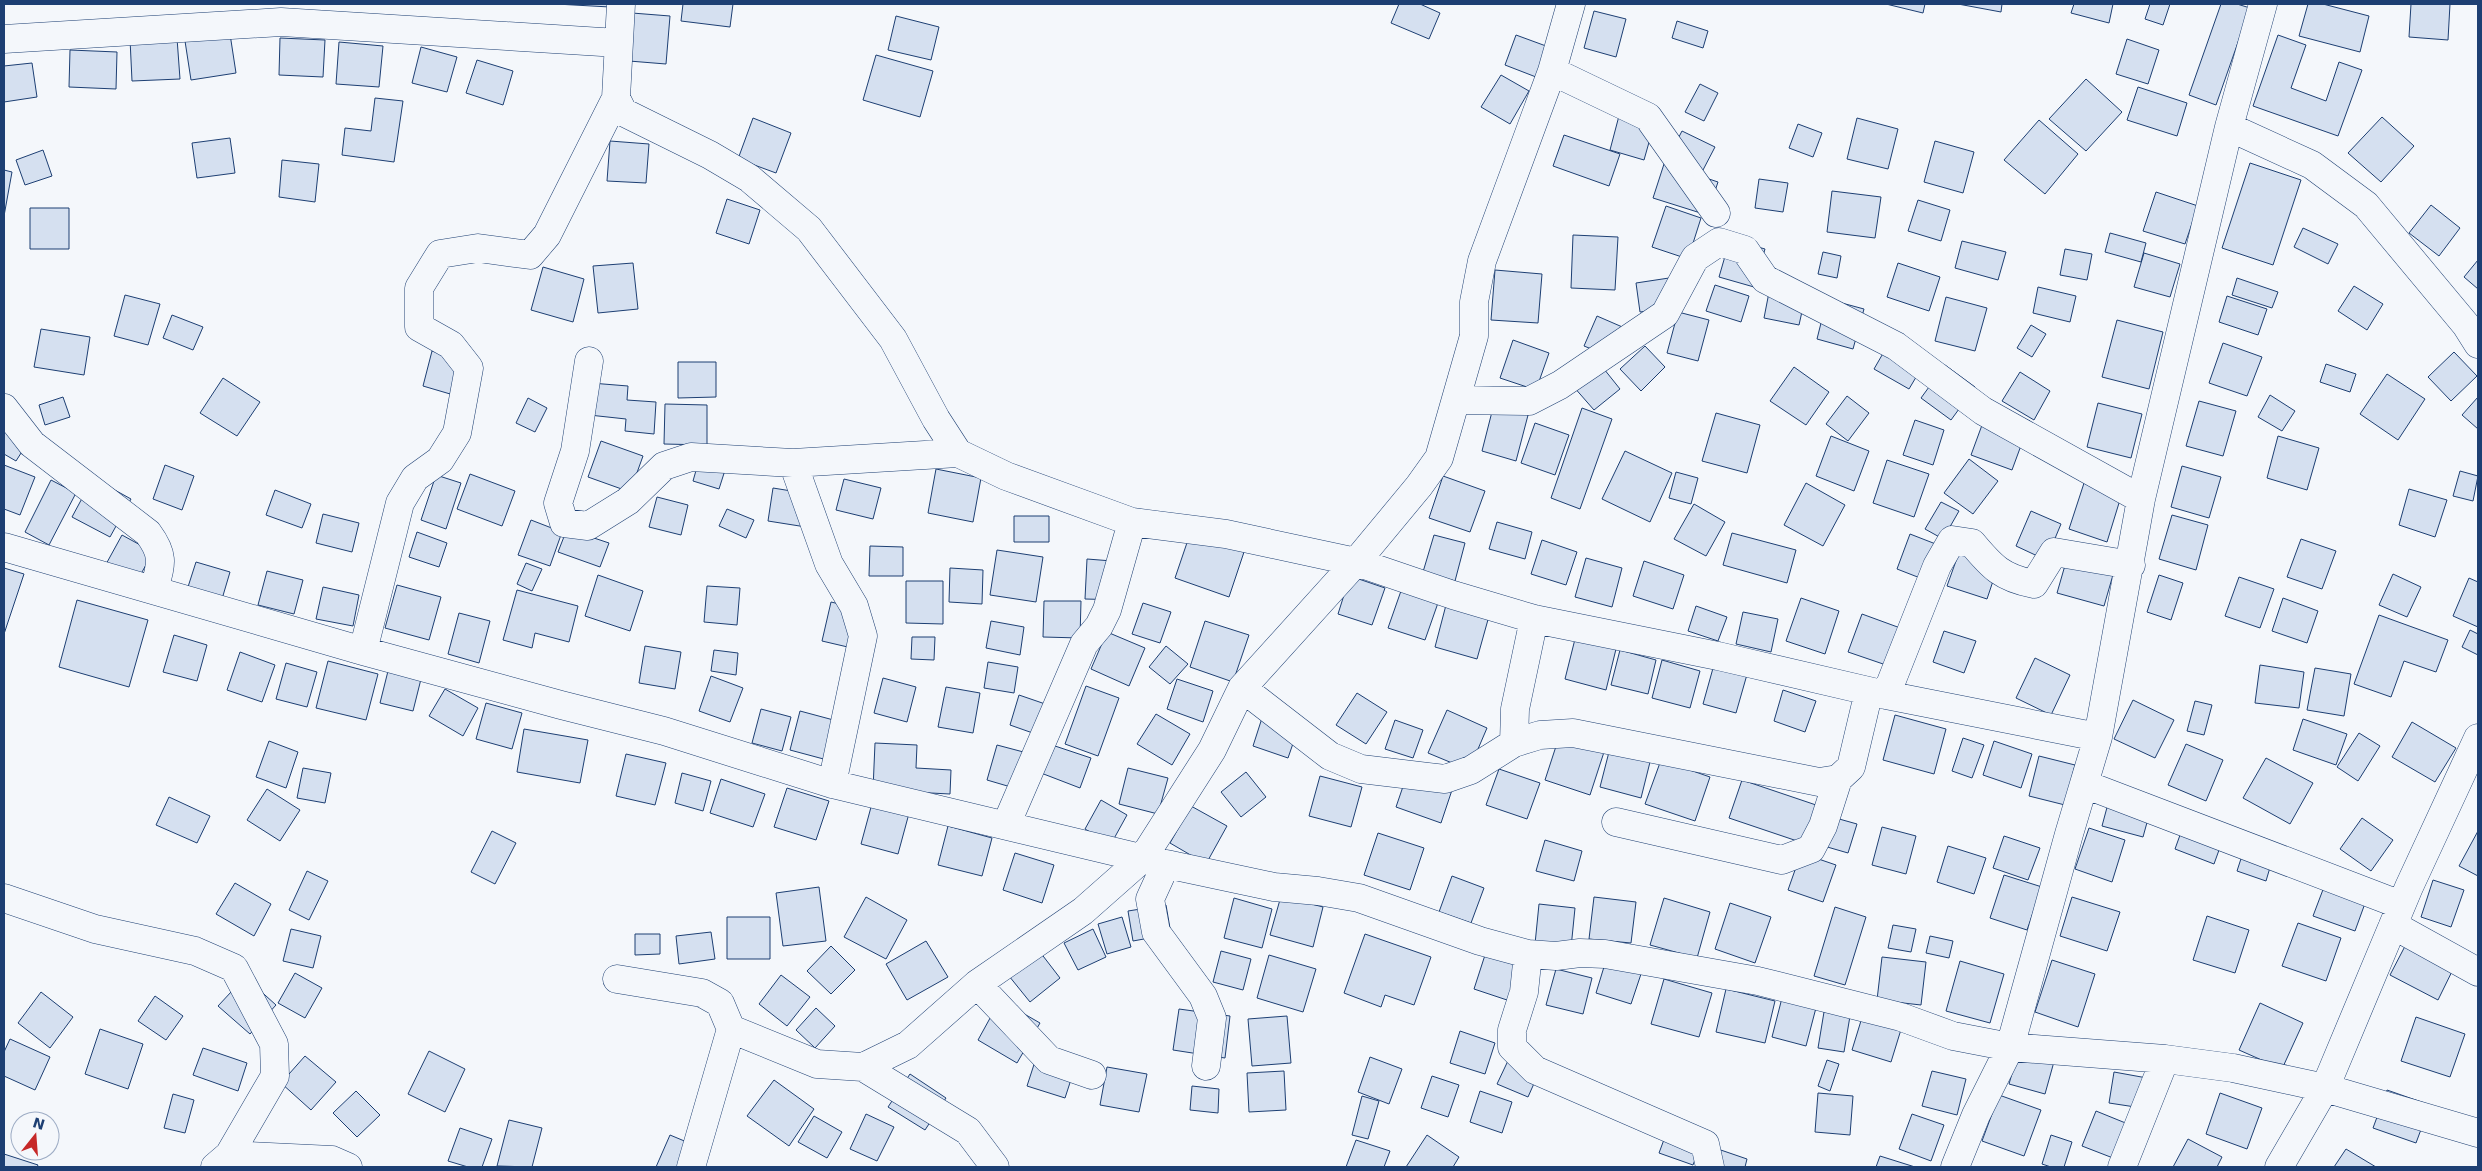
<svg xmlns="http://www.w3.org/2000/svg" width="2482" height="1171" viewBox="0 0 2482 1171" font-family="'DejaVu Sans',sans-serif">
	<style>
		.building { fill: #d5e0f0; stroke: #1d3f73 }
		.lines { fill: none; stroke-linecap: round; stroke-linejoin: round }
		.minor-casing { stroke: #1d3f73; stroke-width: 29 }
		.minor { stroke: #f4f7fb; stroke-width: 28 }
	</style>
	<rect width="100%" height="100%" fill="#f4f7fb"/>
	<path class="building" d="M556 4H610V7Z
		M683 4H733L730 27 681 21Z
		M1399 4H1420L1440 13 1429 39 1391 23Z
		M1886 4H1925L1923 13Z
		M1958 4H2002L2001 12Z
		M2074 4H2113L2109 23 2071 13Z
		M2150 4H2170L2163 25 2145 19Z
		M2221 4H2237L2250 8 2216 105 2189 95Z
		M2308 4H2323L2369 16 2360 52 2299 36Z
		M2411 4H2450L2448 40 2409 37Z
		M1594 11 1626 19 1616 57 1584 48Z
		M632 13 670 16 666 64 629 61Z
		M896 16 939 27 931 60 888 50Z
		M1677 21 1708 31 1703 48 1672 38Z
		M230 34 236 73 191 80 185 41Z
		M1516 35 1546 46 1536 77 1505 65Z
		M2278 35 2306 45 2291 88 2326 101 2339 62 2362 70 2338 136 2253 106Z
		M177 38 180 79 132 81 130 39Z
		M280 38 325 40 323 77 279 75Z
		M2127 39 2159 50 2148 84 2116 74Z
		M339 42 383 46 379 87 336 84Z
		M421 47 457 57 447 92 412 83Z
		M70 50 117 52 116 89 69 87Z
		M876 55 933 71 920 117 863 100Z
		M477 60 513 71 503 105 466 93Z
		M32 63 37 97 4 102V66Z
		M1501 75 1529 91 1510 124 1481 107Z
		M2086 79 2122 112 2086 151 2049 119Z
		M1700 84 1718 93 1704 121 1685 112Z
		M2138 87 2187 103 2177 136 2127 120Z
		M375 98 403 101 394 162 342 155 345 128 371 131Z
		M1620 112 1655 121 1644 160 1610 150Z
		M2382 117 2414 146 2381 182 2348 153Z
		M753 118 791 133 776 173 738 159Z
		M1857 118 1898 129 1888 169 1847 159Z
		M2039 120 2078 154 2045 194 2004 160Z
		M1798 124 1822 133 1813 157 1789 148Z
		M1682 131 1715 147 1703 170 1670 154Z
		M1564 135 1620 154 1609 186 1553 166Z
		M230 138 235 173 197 178 192 143Z
		M610 141 649 144 646 183 607 181Z
		M1935 141 1974 152 1963 193 1924 182Z
		M43 150 52 176 25 185 16 160Z
		M282 160 319 164 315 202 279 197Z
		M2250 163 2301 180 2273 265 2222 248Z
		M1664 164 1718 182 1707 215 1653 198Z
		M4 170 12 172 4 216Z
		M1759 179 1788 183 1783 212 1755 208Z
		M1832 191 1881 197 1875 238 1827 232Z
		M2156 192 2198 206 2185 244 2143 231Z
		M727 199 760 210 749 244 716 233Z
		M1918 200 1950 210 1941 241 1908 231Z
		M2431 205 2460 228 2439 256 2409 233Z
		M1666 206 1701 218 1688 259 1652 247Z
		M30 208H69V249H30Z
		M2303 228 2338 244 2328 264 2294 247Z
		M2110 233 2146 243 2141 262 2105 252Z
		M1573 235 1618 237 1615 290 1571 288Z
		M1730 239 1765 249 1754 287 1719 277Z
		M1962 241 2006 252 1998 280 1955 268Z
		M2065 249 2092 254 2087 280 2060 275Z
		M1823 252 1841 256 1837 278 1818 274Z
		M2144 253 2180 264 2170 297 2134 287Z
		M2478 260V289L2464 277Z
		M633 263 638 309 598 313 593 266Z
		M1898 263 1940 277 1929 311 1887 297Z
		M543 267 584 279 573 322 531 310Z
		M1495 270 1542 274 1538 323 1491 320Z
		M1669 278 1673 308 1640 312 1636 283Z
		M2237 278 2278 292 2272 308 2232 295Z
		M1771 282 1807 289 1799 325 1764 318Z
		M1715 285 1749 296 1741 322 1706 311Z
		M2354 286 2383 304 2367 330 2338 311Z
		M2038 287 2076 296 2070 322 2033 313Z
		M125 295 160 304 148 345 114 336Z
		M2227 296 2267 309 2258 335 2219 322Z
		M1946 297 1987 308 1975 351 1935 341Z
		M1827 299 1864 309 1853 349 1817 339Z
		M1678 312 1709 320 1698 361 1667 353Z
		M172 315 203 327 193 350 163 338Z
		M1597 316 1627 329 1614 358 1584 346Z
		M2117 320 2163 332 2149 389 2102 377Z
		M2031 325 2046 334 2032 357 2017 348Z
		M41 329 90 337 84 375 34 367Z
		M1893 336 1928 357 1909 389 1874 369Z
		M1513 340 1549 353 1536 390 1500 378Z
		M2223 343 2262 357 2247 396 2209 383Z
		M1645 346 1665 367 1641 391 1620 369Z
		M432 351 467 360 457 396 423 386Z
		M2454 352 2477 376 2451 401 2428 377Z
		M678 362H716V397L678 398Z
		M1600 364 1620 389 1594 410 1573 386Z
		M2326 364 2356 374 2350 392 2320 382Z
		M1945 365 1975 387 1951 420 1921 398Z
		M1794 367 1829 392 1806 425 1770 401Z
		M2020 372 2050 391 2034 420 2002 401Z
		M2387 374 2425 399 2398 440 2360 414Z
		M223 378 260 402 237 436 200 413Z
		M591 383 628 386 627 400 656 402 654 434 625 431 626 419 589 415Z
		M1498 388 1533 396 1516 461 1482 451Z
		M2270 395 2295 411 2282 431 2258 417Z
		M1847 396 1869 413 1848 441 1826 424Z
		M63 397 70 417 45 425 39 405Z
		M2478 397V429L2462 415Z
		M528 398 547 408 535 432 516 423Z
		M2199 401 2236 411 2223 456 2186 446Z
		M2098 403 2142 414 2131 458 2087 447Z
		M665 404 707 405V445L664 444Z
		M1989 406 2030 421 2012 470 1971 455Z
		M1582 408 1612 419 1580 509 1551 498Z
		M1716 413 1760 425 1747 473 1702 461Z
		M1915 420 1944 430 1933 465 1903 455Z
		M4 423 30 439 16 461 4 454Z
		M1535 423 1569 435 1555 475 1521 463Z
		M1831 436 1869 451 1854 491 1816 476Z
		M2278 436 2319 448 2307 490 2267 478Z
		M601 441 643 456 630 492 588 477Z
		M1625 451 1672 473 1650 522 1602 499Z
		M1969 459 1998 481 1973 514 1944 493Z
		M699 460 726 467 719 489 693 481Z
		M1887 460 1929 474 1914 517 1873 503Z
		M4 465 35 477 20 515 4 509Z
		M165 465 194 476 182 510 153 499Z
		M2182 466 2221 477 2209 518 2171 507Z
		M936 469 981 478 973 522 928 513Z
		M2460 471 2478 476 2473 501 2453 496Z
		M1676 472 1698 478 1691 504 1669 498Z
		M470 474 515 491 502 526 457 509Z
		M436 475 461 483 446 529 421 520Z
		M1443 476 1485 491 1470 532 1429 518Z
		M2086 477 2123 490 2107 542 2069 529Z
		M93 478 131 499 110 537 72 517Z
		M844 479 881 488 873 519 836 510Z
		M51 480 76 493 49 545 25 532Z
		M1806 483 1845 505 1823 546 1784 525Z
		M773 488 810 494 806 527 768 521Z
		M2409 489 2447 500 2435 537 2399 525Z
		M275 490 311 504 302 528 266 515Z
		M657 497 688 505 681 535 649 527Z
		M1941 502 1959 511 1943 539 1925 529Z
		M1694 504 1725 522 1706 556 1674 539Z
		M727 509 754 520 746 538 719 526Z
		M2031 511 2061 524 2046 560 2016 546Z
		M323 514 359 523 352 552 316 543Z
		M2172 515 2208 525 2196 570 2159 559Z
		M1014 516H1049V542H1014Z
		M531 520 562 532 550 566 518 555Z
		M1497 522 1532 532 1525 559 1489 549Z
		M1192 528 1246 546 1229 597 1175 578Z
		M567 529 609 543 600 567 558 552Z
		M417 532 447 543 439 567 409 557Z
		M1732 533 1796 550 1787 583 1723 565Z
		M1910 534 1946 548 1933 583 1897 569Z
		M122 535 153 552 136 583 105 566Z
		M1434 535 1465 543 1455 581 1423 572Z
		M2301 539 2336 551 2322 589 2287 577Z
		M1542 540 1577 552 1566 585 1531 574Z
		M870 546 903 547V576H869Z
		M1961 547 2000 560 1987 599 1947 586Z
		M2070 548 2117 561 2104 606 2057 593Z
		M997 550 1043 557 1036 602 990 595Z
		M1586 558 1622 568 1612 607 1575 597Z
		M1087 559 1125 562 1123 600 1085 599Z
		M1644 561 1684 575 1673 609 1633 596Z
		M196 562 230 572 222 599 187 590Z
		M526 563 542 569 532 591 517 584Z
		M4 568 24 574 4 634Z
		M950 568 983 570 982 604 949 602Z
		M267 571 303 580 294 614 258 605Z
		M2393 574 2421 587 2407 617 2379 605Z
		M598 575 643 591 630 631 585 616Z
		M2159 575 2183 583 2171 620 2147 612Z
		M1350 576 1385 588 1372 625 1338 614Z
		M2239 577 2274 589 2260 628 2225 616Z
		M2469 578 2478 582V627L2453 616Z
		M906 581H943V624L906 623Z
		M397 585 441 597 429 640 385 628Z
		M707 586 740 588 737 625 704 622Z
		M323 587 359 595 353 626 316 619Z
		M1402 588 1439 600 1425 640 1388 628Z
		M517 590 578 606 569 642 535 633 532 648 503 640Z
		M1801 598 1839 611 1825 654 1786 641Z
		M2283 598 2318 611 2307 643 2272 631Z
		M77 600 148 620 129 687 59 667Z
		M1044 601H1081L1080 638 1043 637Z
		M831 602 861 609 852 648 822 641Z
		M1143 603 1171 612 1160 643 1132 634Z
		M1446 605 1489 616 1477 659 1435 647Z
		M1696 606 1727 617 1718 641 1688 631Z
		M1743 612 1778 619 1771 652 1736 644Z
		M459 613 490 621 479 663 448 654Z
		M1862 614 1903 629 1889 666 1848 652Z
		M2379 615 2448 640 2436 672 2404 661 2391 697 2354 684Z
		M991 621 1024 627 1020 655 986 648Z
		M1205 621 1249 635 1233 682 1190 667Z
		M2470 630 2478 634V655L2462 647Z
		M1944 631 1976 641 1964 673 1933 662Z
		M1107 632 1145 648 1129 686 1091 669Z
		M174 635 207 645 197 681 163 672Z
		M912 637H935L934 660 911 659Z
		M1575 639 1616 649 1606 690 1565 679Z
		M645 646 681 652 675 689 639 683Z
		M1166 646 1188 664 1170 684 1149 667Z
		M714 650 738 653 736 675 711 671Z
		M1620 650 1656 660 1648 694 1611 685Z
		M240 652 275 665 262 702 227 690Z
		M2035 658 2070 675 2051 715 2016 698Z
		M1662 660 1700 671 1690 708 1652 698Z
		M328 661 378 674 366 720 316 708Z
		M1715 661 1748 671 1736 713 1703 704Z
		M988 662 1018 667 1014 693 984 688Z
		M286 663 317 672 307 707 276 699Z
		M2260 665 2304 672 2299 708 2255 703Z
		M389 667 422 675 413 711 380 703Z
		M2315 668 2351 674 2344 716 2307 710Z
		M711 676 743 688 730 722 699 711Z
		M883 678 916 687 907 722 874 713Z
		M1177 679 1213 691 1203 722 1167 709Z
		M1086 686 1119 698 1098 756 1065 744Z
		M946 687 980 693 973 733 938 727Z
		M445 689 478 708 463 736 429 716Z
		M1783 690 1816 701 1805 732 1774 721Z
		M1357 693 1387 712 1366 744 1336 725Z
		M1019 695 1054 707 1044 737 1010 725Z
		M2133 700 2174 720 2155 758 2114 739Z
		M2195 701 2212 705 2204 735 2187 731Z
		M486 703 522 713 512 749 476 739Z
		M761 709 791 717 782 751 752 743Z
		M1447 710 1487 728 1469 770 1428 753Z
		M800 711 841 722 831 761 790 750Z
		M1156 714 1190 734 1172 765 1137 744Z
		M1895 715 1946 729 1934 774 1883 760Z
		M1262 718 1298 729 1288 758 1253 746Z
		M2303 719 2347 734 2336 765 2293 750Z
		M1395 720 1423 730 1413 758 1385 749Z
		M2412 722 2456 748 2435 782 2392 757Z
		M524 729 588 740 580 783 517 772Z
		M2359 733 2380 746 2358 781 2337 767Z
		M1560 734 1605 749 1590 795 1545 780Z
		M1963 738 1984 745 1972 778 1952 771Z
		M269 741 298 752 286 788 256 777Z
		M1994 741 2032 754 2021 788 1983 775Z
		M875 743 917 745 916 768 951 770 950 794 873 790Z
		M2186 744 2223 760 2206 801 2168 785Z
		M997 745 1031 754 1021 790 987 780Z
		M1052 745 1091 758 1080 788 1041 773Z
		M1610 748 1651 758 1641 798 1600 787Z
		M626 754 666 763 655 805 616 796Z
		M2039 756 2075 765 2065 805 2029 796Z
		M2266 758 2313 783 2290 824 2243 798Z
		M1661 760 1710 777 1695 821 1645 804Z
		M1411 763 1456 778 1441 823 1396 807Z
		M303 768 331 773 325 803 297 798Z
		M1128 768 1168 778 1158 814 1119 804Z
		M1499 769 1540 783 1527 819 1486 805Z
		M1246 772 1266 797 1241 817 1221 792Z
		M682 773 711 781 703 811 675 803Z
		M1320 776 1362 787 1351 827 1309 816Z
		M721 779 765 794 753 827 710 813Z
		M1742 780 1822 807 1809 845 1729 818Z
		M2113 785 2154 797 2143 837 2102 826Z
		M787 788 829 801 816 840 774 827Z
		M267 789 300 810 280 841 247 820Z
		M874 796 911 806 898 854 861 844Z
		M169 797 210 816 197 843 156 825Z
		M1101 800 1127 815 1111 844 1085 829Z
		M1191 806 1227 826 1206 864 1170 843Z
		M2189 810 2228 825 2214 864 2175 849Z
		M1825 815 1857 824 1848 853 1817 844Z
		M2362 818 2393 840 2371 871 2340 849Z
		M948 826 992 838 982 876 938 865Z
		M1882 827 1916 836 1906 874 1872 865Z
		M2089 828 2125 840 2112 882 2075 869Z
		M492 831 516 843 495 884 471 872Z
		M2478 831V876L2459 866Z
		M1378 833 1424 848 1410 890 1364 875Z
		M2004 836 2040 848 2028 880 1993 868Z
		M2248 837 2276 847 2266 881 2237 871Z
		M1545 840 1582 851 1574 881 1536 871Z
		M1948 846 1986 858 1974 894 1937 882Z
		M1015 853 1054 865 1042 903 1003 890Z
		M1801 853 1836 865 1823 902 1788 890Z
		M307 871 328 881 309 920 289 910Z
		M2004 875 2042 887 2027 930 1990 918Z
		M1452 876 1484 888 1471 923 1439 912Z
		M2327 879 2368 895 2355 931 2313 916Z
		M2433 880 2464 890 2451 927 2421 917Z
		M235 883 271 904 254 936 216 914Z
		M819 887 826 941 783 946 776 893Z
		M1281 896 1323 907 1313 947 1270 935Z
		M866 897 907 920 886 959 844 937Z
		M1594 897 1636 902 1631 943 1589 939Z
		M2072 897 2120 912 2107 951 2060 936Z
		M1234 898 1272 909 1262 948 1224 938Z
		M1664 898 1710 912 1697 958 1650 945Z
		M1730 903 1771 917 1755 963 1715 949Z
		M1539 904 1575 908 1571 948 1535 944Z
		M1166 905 1171 934 1133 941 1128 911Z
		M1835 907 1866 917 1845 985 1814 976Z
		M2207 916 2249 930 2235 973 2193 960Z
		M727 917H770V959H727Z
		M1122 917 1131 947 1107 954 1098 924Z
		M2298 923 2341 938 2326 981 2282 966Z
		M1893 925 1916 929 1911 952 1888 948Z
		M2415 927 2462 951 2438 1000 2390 975Z
		M291 929 321 936 313 968 283 961Z
		M1093 929 1106 957 1078 970 1064 943Z
		M711 932 715 959 679 964 676 936Z
		M635 934H660V954L635 955Z
		M1365 934 1431 957 1414 1005 1385 995 1381 1007 1344 993Z
		M1930 936 1953 941 1949 958 1926 953Z
		M926 941 948 977 907 1000 886 964Z
		M831 946 855 970 831 994 807 971Z
		M1221 951 1251 959 1243 990 1213 982Z
		M1040 952 1060 978 1030 1002 1009 976Z
		M1269 955 1316 969 1303 1012 1257 998Z
		M1485 955 1525 968 1513 1002 1474 989Z
		M1607 957 1643 968 1631 1004 1596 993Z
		M1882 957 1926 962 1921 1005 1877 1000Z
		M2052 960 2095 974 2078 1027 2035 1012Z
		M1960 961 2004 974 1990 1023 1946 1011Z
		M1556 969 1592 978 1583 1014 1546 1005Z
		M295 973 322 988 305 1018 278 1003Z
		M781 975 810 997 787 1026 759 1004Z
		M245 977 276 1005 250 1034 218 1006Z
		M1664 979 1712 993 1699 1037 1651 1024Z
		M1726 989 1775 1001 1765 1043 1716 1032Z
		M41 992 73 1017 50 1048 18 1023Z
		M1783 994 1817 1004 1806 1046 1772 1037Z
		M155 996 183 1016 166 1040 138 1021Z
		M1000 1000 1040 1023 1017 1063 978 1040Z
		M2260 1003 2303 1023 2282 1069 2239 1050Z
		M816 1008 835 1026 815 1048 796 1030Z
		M1179 1009 1230 1016 1225 1058 1173 1050Z
		M1864 1011 1903 1023 1891 1062 1852 1050Z
		M1824 1012 1850 1016 1844 1052 1818 1048Z
		M1287 1016 1291 1063 1252 1066 1248 1019Z
		M2416 1017 2465 1034 2450 1077 2401 1061Z
		M100 1029 143 1044 128 1089 85 1074Z
		M1460 1031 1495 1043 1485 1074 1450 1063Z
		M10 1039 50 1057 35 1090 4 1076V1052Z
		M1040 1046 1078 1058 1065 1098 1027 1086Z
		M203 1048 247 1063 238 1091 193 1075Z
		M1514 1048 1544 1061 1528 1097 1497 1084Z
		M2019 1049 2055 1058 2045 1094 2009 1084Z
		M429 1051 465 1069 445 1112 408 1094Z
		M305 1056 336 1082 311 1110 281 1083Z
		M1370 1057 1402 1069 1389 1104 1358 1092Z
		M1827 1060 1839 1064 1830 1091 1818 1086Z
		M1107 1067 1147 1074 1139 1112 1100 1105Z
		M1284 1071 1286 1110 1249 1112 1247 1073Z
		M1932 1071 1966 1079 1957 1115 1922 1106Z
		M2114 1072 2147 1078 2142 1108 2109 1103Z
		M910 1074 946 1098 925 1130 888 1107Z
		M1432 1076 1459 1085 1448 1117 1421 1108Z
		M774 1080 814 1109 789 1146 747 1116Z
		M1192 1086 1219 1089 1218 1113 1190 1110Z
		M2387 1090 2430 1105 2416 1143 2373 1128Z
		M356 1091 380 1115 357 1137 333 1113Z
		M1480 1091 1512 1102 1502 1133 1470 1122Z
		M1818 1093 1853 1096 1850 1135 1815 1132Z
		M2220 1093 2262 1108 2247 1149 2206 1134Z
		M173 1094 194 1100 185 1133 164 1128Z
		M1999 1095 2041 1110 2024 1156 1982 1141Z
		M1362 1096 1379 1101 1368 1139 1352 1135Z
		M2096 1111 2128 1124 2113 1158 2082 1146Z
		M866 1114 894 1127 877 1161 850 1149Z
		M1912 1114 1944 1125 1931 1161 1899 1149Z
		M814 1116 842 1132 827 1158 798 1142Z
		M1672 1118 1706 1130 1693 1165 1659 1153Z
		M509 1120 542 1128 532 1167 497 1166Z
		M460 1128 492 1139 482 1167H468L448 1161Z
		M670 1135 706 1150 699 1167H656Z
		M1427 1135 1459 1157 1453 1167H1406Z
		M2051 1135 2072 1142 2064 1167H2051L2042 1164Z
		M2188 1139 2222 1157 2217 1167H2173Z
		M1356 1140 1390 1151 1384 1167H1346Z
		M1712 1147 1747 1159 1745 1167H1705Z
		M2346 1149 2376 1167H2334Z
		M4 1154 38 1165 37 1167H4Z
		M1880 1156 1915 1167H1876Z"/>
	<g class="lines">
		<g class="minor-casing">
			<path id="minor" d="M621 4 616 98 623 112 710 155 749 178 809 229 893 339 936 419 958 453 1006 476 1132 522 1226 534 1356 562 1453 595 1534 619 1718 656 1886 695 2098 737
				M4 39 281 22 618 43
				M1552 71 1648 117 1716 213
				M2229 127 2312 165 2366 205 2466 325 2478 344
				M589 361 575 451 558 503 564 523 588 526 628 501 664 466 691 457 793 463 958 453
				M1457 400 1529 401 1560 385 1665 314 1695 258 1719 242 1745 250 1765 279 1896 346 1983 411 2141 499
				M4 408 32 444 148 533C165 556 161 564 154 590
				M793 463 829 564 854 606 863 636 832 784
				M4 547 363 651 561 705 664 731 832 784 1166 864 1274 887 1318 891 1359 898 1480 941 1528 954 1556 956 1580 953 1605 954 1758 981 1901 1017 1953 1036 2010 1047 2165 1059 2233 1068 2325 1088 2478 1133
				M1534 619 1515 709 1514 743 1540 735 1573 733 1819 782 1838 779 1851 767 1869 691
				M363 651 400 503 415 478 440 460 457 433 469 368 451 345 419 327V288L440 254 478 248 530 255 547 235 616 98
				M1242 688 1330 756 1361 769 1445 779 1471 770 1514 743
				M1886 695 1937 566 1952 540 1972 543C1992 567 2002 578 2034 584L2054 552 2131 565
				M2084 784 2401 905
				M1616 822 1782 860 1811 849 1823 826 1838 779
				M1006 825 1084 644 1099 626 1107 610 1132 522
				M1166 864 1150 899 1156 932 1203 996 1212 1018 1206 1066
				M4 898 95 929 195 951 234 968 274 1044 275 1076 229 1155 215 1167
				M2393 925 2478 972
				M1528 954 1524 992 1512 1030V1047L1535 1070 1705 1144 1710 1167
				M617 979 702 993 720 1003 731 1029 817 1064 863 1067 908 1045 977 984 1083 911 1143 858 1212 750 1242 688 1356 562 1419 486 1439 458 1474 336V302L1482 261 1552 71 1571 4
				M977 984 1049 1060 1092 1075
				M863 1067 968 1131 995 1167
				M229 1155 332 1160 348 1167
				M691 1167 731 1029
				M1955 1167 1976 1115 2010 1047 2069 834 2098 737 2141 499 2229 127 2263 4
				M2122 1167 2165 1059
				M2279 1167 2325 1088 2409 887 2478 738"/>
		</g>
		<use href="#minor" class="minor"/>
	</g>
	<rect width="2482" height="1171" fill="none" stroke="#1d3f73" stroke-width="10"/>
	<g transform="translate(35 1136) rotate(17)"><circle r="24" fill="#f4f7fb" stroke="#9eadc5"/>
	<path d="M0-4L9 19L0 12L-9 19Z" fill="#c62828"/>
	<text y="-8" font-size="14" font-weight="bold" text-anchor="middle" fill="#1d3f73">N</text>
	</g>
</svg>
